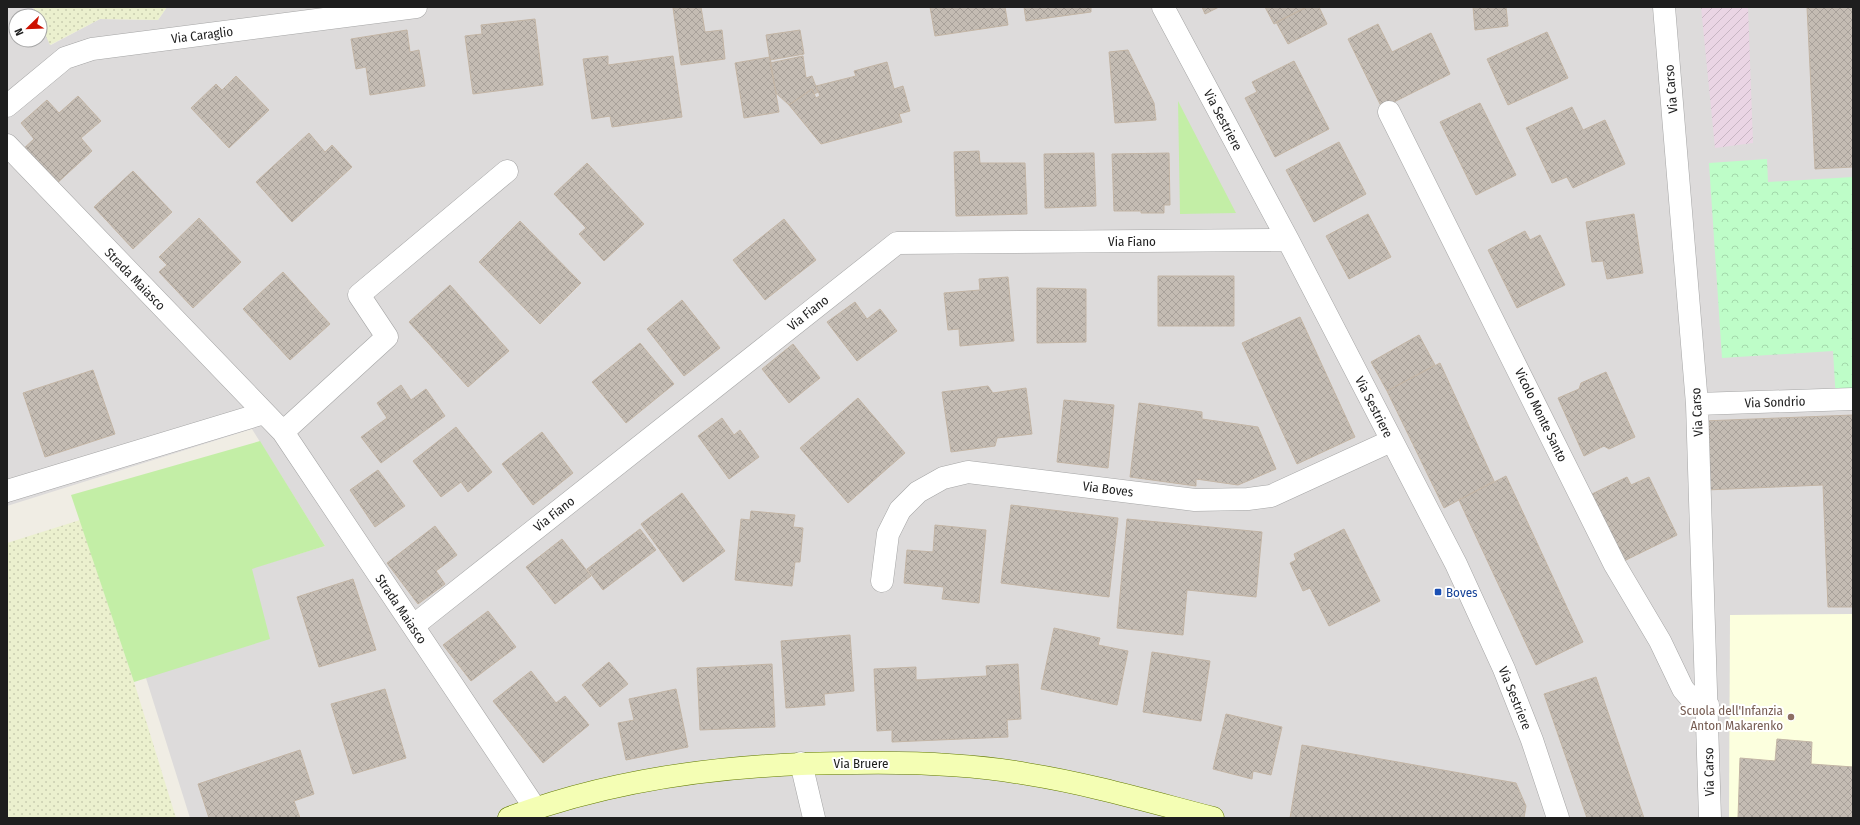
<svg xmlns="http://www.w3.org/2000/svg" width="1860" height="825" viewBox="0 0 1860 825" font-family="'Fira Sans Condensed',sans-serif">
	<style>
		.residential { fill: #dddbdb }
		.industrial { fill: url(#industrial-furrows) }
		.education { fill: #fcffde }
		.farmland { fill: url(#farmland-dots) }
		.grass { fill: #c3eea6 }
		.park { fill: url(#park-crowns) }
		.building { fill: url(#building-cross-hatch); stroke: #c3b5a5 }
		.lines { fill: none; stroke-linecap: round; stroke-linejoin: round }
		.street-casing { stroke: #a5a5a5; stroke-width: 23 }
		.secondary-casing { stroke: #637b00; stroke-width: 23 }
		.street { stroke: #fff; stroke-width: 22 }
		.secondary { stroke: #f4feb4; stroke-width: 22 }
		.transit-dot { fill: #1a4fb4; stroke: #fff; stroke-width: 1.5 }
		.education-dot { fill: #8d6e63; stroke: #fff; stroke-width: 1.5 }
		.labels { text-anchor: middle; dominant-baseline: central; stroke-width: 4; stroke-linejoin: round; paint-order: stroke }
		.street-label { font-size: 13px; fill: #1e1e1e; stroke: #fff }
		.transit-label { font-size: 13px; fill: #164399; stroke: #fff; text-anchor: start }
		.education-label { font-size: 13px; fill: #785e54; stroke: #fff; text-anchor: end }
	</style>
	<defs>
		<pattern id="industrial-furrows" width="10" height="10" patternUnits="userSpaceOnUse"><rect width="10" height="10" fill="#ead5e4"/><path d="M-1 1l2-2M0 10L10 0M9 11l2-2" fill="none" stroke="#c8b6c3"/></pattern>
		<pattern id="farmland-dots" width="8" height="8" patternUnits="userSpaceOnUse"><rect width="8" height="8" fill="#ebf0ce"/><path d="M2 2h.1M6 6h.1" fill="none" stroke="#c9cdb0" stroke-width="1.8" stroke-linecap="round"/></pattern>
		<pattern id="park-crowns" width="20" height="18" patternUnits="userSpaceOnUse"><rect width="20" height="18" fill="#befdc8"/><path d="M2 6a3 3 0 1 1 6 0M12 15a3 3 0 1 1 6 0" fill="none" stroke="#a3d8ab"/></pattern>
		<pattern id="building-cross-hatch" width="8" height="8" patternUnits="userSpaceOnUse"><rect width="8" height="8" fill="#c4bcb3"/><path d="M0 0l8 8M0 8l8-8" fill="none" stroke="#a8a19a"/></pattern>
	</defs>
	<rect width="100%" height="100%" fill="#f0ede4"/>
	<path class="residential" d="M7 7H33L37 16H16V40H40V23L51 45 100 19 158 20 167 7H1853V818H190L145 675 252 568 325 546 252 429 7 506Z"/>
	<path class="industrial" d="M1701 7H1748L1753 143 1715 148Z"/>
	<path class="education" d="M1853 614V818H1729L1730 615Z"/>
	<path class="farmland" d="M33 7H167L158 20 100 19 50 45 40 23V16H37Z
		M80 520 134 682 176 818H7V543Z"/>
	<path class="grass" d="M1178 101 1236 213 1180 214Z
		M260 441 325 546 252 569 270 639 134 682 71 495Z"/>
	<path class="park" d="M1767 159 1768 182 1853 177V400L1836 401 1833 351 1722 358 1709 163Z"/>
	<path class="building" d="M680 7H701L705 32 722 30 725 59 681 65 673 8Z
		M930 7H1005L1008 25 935 36Z
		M1024 7H1091V12L1026 21Z
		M1202 7H1219L1205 14Z
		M1265 7H1307L1274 24Z
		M1307 7H1319L1327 24 1288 44 1276 22Z
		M1473 7H1506L1508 26 1475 30Z
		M1807 7H1853V167L1815 169Z
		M535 19 543 85 473 94 465 36 482 34 481 25Z
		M1378 24 1392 52 1431 33 1450 74 1382 108 1348 39Z
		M407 30 410 52 419 50 425 86 370 95 366 67 356 69 351 39Z
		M800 30 804 54 770 60 766 35Z
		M1547 32 1568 78 1508 105 1487 59Z
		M1128 50 1154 103 1156 120 1115 123 1109 52Z
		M608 56V65L673 56 682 117 612 127 610 116 592 119 583 59Z
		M803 56 806 78 812 76 818 92 814 94 812 89 789 105 776 93 770 63Z
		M770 57 779 112 744 118 735 63Z
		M1294 61 1329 129 1275 157 1245 98 1257 92 1252 82Z
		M887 62 894 89 903 86 910 111 899 114 902 122 821 144 789 105 812 89 816 98 820 96 816 86 856 76 854 71Z
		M236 76 269 110 229 148 191 108 216 84 222 90Z
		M78 96 101 121 81 138 92 151 54 186 22 150 34 139 21 123 47 100 59 113Z
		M1480 103 1516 175 1476 195 1440 122Z
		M1572 107 1583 130 1605 120 1625 164 1573 188 1567 177 1552 183 1526 128Z
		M309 133 325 152 332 145 352 167 292 222 256 182Z
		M1339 142 1366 194 1314 222 1286 170Z
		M979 151 980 163H1025L1027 214 956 216 954 152Z
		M1094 153 1096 206 1045 208 1044 154Z
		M1169 153 1170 205H1164V213H1141V211H1114L1112 154Z
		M587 163 644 224 604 261 579 234 586 228 554 194Z
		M133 171 172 212 133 249 94 207Z
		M1368 214 1391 257 1349 279 1326 236Z
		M1634 214 1643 273 1607 279 1603 261 1592 262 1586 222Z
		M199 218 241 262 193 308 159 272 167 265 159 257Z
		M784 219 816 260 765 300 733 260Z
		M520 221 581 283 540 324 479 262Z
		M1525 231 1530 240 1540 235 1565 285 1517 308 1488 250Z
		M283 272 330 324 290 360 243 309Z
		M1158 276H1234V326H1158Z
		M1008 277 1014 341 960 346 959 329 948 330 944 293 980 290 979 279Z
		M450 285 509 351 468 387 409 322Z
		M1037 288 1086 289V342L1037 343Z
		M682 300 720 348 684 376 647 329Z
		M855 302 867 319 880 309 897 331 857 361 827 322Z
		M1300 317 1355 437 1297 464 1242 343Z
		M1419 335 1435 365 1387 391 1371 362Z
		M640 343 674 384 626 423 592 382Z
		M793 344 820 378 789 403 762 369Z
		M1440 363 1494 481 1444 508 1387 391Z
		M93 370 115 434 45 457 23 393Z
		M1606 372 1635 437 1609 449 1604 446 1584 456 1558 398 1579 389 1581 383Z
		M401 385 411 400 426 389 445 416 381 463 361 437 387 418 377 403Z
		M988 386 993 393 1026 388 1032 434 997 438 995 446 951 452 942 392Z
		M858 398 905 453 848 503 800 448Z
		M1064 400 1114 405 1108 468 1057 462Z
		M1139 403 1202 412V419L1258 427 1276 469 1238 485 1196 479V486L1130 477Z
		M1853 415V607H1828L1823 485 1706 490 1703 421Z
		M722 418 734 435 740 430 759 457 729 479 698 436Z
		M456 427 492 472 468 492 461 482 441 497 413 461Z
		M542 432 573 473 533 505 502 464Z
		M378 470 405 506 375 527 350 490Z
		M1506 476 1583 642 1536 665 1459 500Z
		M1627 477 1631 485 1649 477 1677 535 1624 561 1592 494Z
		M682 493 725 551 683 582 641 524Z
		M1011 505 1118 518 1109 597 1001 583Z
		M751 511 795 515 793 527 803 528 800 562H795L792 586 735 580 741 519 750 520Z
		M1127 519 1262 532 1256 597 1187 590 1183 635 1117 628Z
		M935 525 986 530 979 603 942 599 944 587 904 583 907 550 933 552Z
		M435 526 457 555 436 571 445 584 418 604 387 563Z
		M640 529 656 550 603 590 587 569Z
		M1344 529 1380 601 1329 626 1310 588 1303 591 1290 563 1296 560 1294 554Z
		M562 539 591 576 555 604 526 567Z
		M353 579 376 650 319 667 297 597Z
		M488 611 516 647 471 681 443 645Z
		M1054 628 1100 638 1098 645 1128 651 1117 705 1041 689Z
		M850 635 854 691 824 694 825 705 786 708 781 641Z
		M1152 652 1210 661 1201 721 1143 712Z
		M609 662 628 684 600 707 582 685Z
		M772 664 775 727 700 730 697 668Z
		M1018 664 1021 719 1007 720 1008 737 892 742V730L877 731 874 669 916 667V680L987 676 986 666Z
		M531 671 556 703 565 696 589 725 543 763 493 701Z
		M1596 677 1644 818H1587L1544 694Z
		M385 689 406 758 353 774 331 704Z
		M676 689 688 747 626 760 618 723 634 720 629 699Z
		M1226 714 1282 727 1271 775 1253 771 1252 779 1213 769Z
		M1777 739 1812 742 1811 764 1853 767V818H1738L1740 758 1775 761Z
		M1302 745 1516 783 1526 806 1524 818H1290Z
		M300 750 314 794 294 801 300 818H209L198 784Z"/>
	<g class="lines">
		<g class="street-casing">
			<path id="street" d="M1163 7 1288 240 1456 564 1504 669 1532 740 1558 818
				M1664 7 1697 404 1710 818
				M7 106 65 58 92 49 416 7
				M1389 112 1615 565 1660 641 1683 689 1695 703 1708 705
				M7 145 283 432 535 808
				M1697 404 1853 399
				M283 432 387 337 359 295 507 171
				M7 491 264 413
				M882 581 888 534 900 510 918 492 943 478 968 472 1195 500 1248 499 1271 496 1391 441
				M413 626 897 243 1288 240
				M801 763 814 818"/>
		</g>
		<g class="secondary-casing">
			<path id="secondary" d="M509 818C620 776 738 763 855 763 913 762 970 764 1027 774 1090 784 1151 802 1213 818"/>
		</g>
		<use href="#street" class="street"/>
		<use href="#secondary" class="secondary"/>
	</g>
	<rect class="transit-dot" x="1434" y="588" width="8" height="8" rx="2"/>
	<circle class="education-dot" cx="1791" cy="717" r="4"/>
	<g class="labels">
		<g class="street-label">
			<text transform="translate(202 35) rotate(-7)">Via Caraglio</text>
			<text transform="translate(1671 89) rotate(-95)">Via Carso</text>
			<text transform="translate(1223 120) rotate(62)">Via Sestriere</text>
			<text x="1132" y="241">Via Fiano</text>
			<text transform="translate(135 279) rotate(46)">Strada Maiasco</text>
			<text transform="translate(808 313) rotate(-38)">Via Fiano</text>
			<text transform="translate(1775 402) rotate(-2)">Via Sondrio</text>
			<text transform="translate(1374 407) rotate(63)">Via Sestriere</text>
			<text transform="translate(1697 412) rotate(-93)">Via Carso</text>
			<text transform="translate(1541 415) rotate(64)">Vicolo Monte Santo</text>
			<text transform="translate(1108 489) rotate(7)">Via Boves</text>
			<text transform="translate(554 514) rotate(-38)">Via Fiano</text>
			<text transform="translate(401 609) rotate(56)">Strada Maiasco</text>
			<text transform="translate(1515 698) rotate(68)">Via Sestriere</text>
			<text x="861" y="763">Via Bruere</text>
			<text transform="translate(1709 772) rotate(-91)">Via Carso</text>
		</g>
		<g class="transit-label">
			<text x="1446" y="592">Boves</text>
		</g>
		<g class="education-label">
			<text x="1783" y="710">Scuola dell'Infanzia<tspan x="1783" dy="15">Anton Makarenko</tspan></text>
		</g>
	</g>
	<rect width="1860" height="825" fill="none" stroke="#1e1e1e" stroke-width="16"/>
	<g transform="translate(28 28) rotate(247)"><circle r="19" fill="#ffffff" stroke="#a5a5a5"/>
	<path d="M0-3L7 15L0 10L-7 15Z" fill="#cd1100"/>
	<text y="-6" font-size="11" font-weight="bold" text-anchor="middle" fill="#1e1e1e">N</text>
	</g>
</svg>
